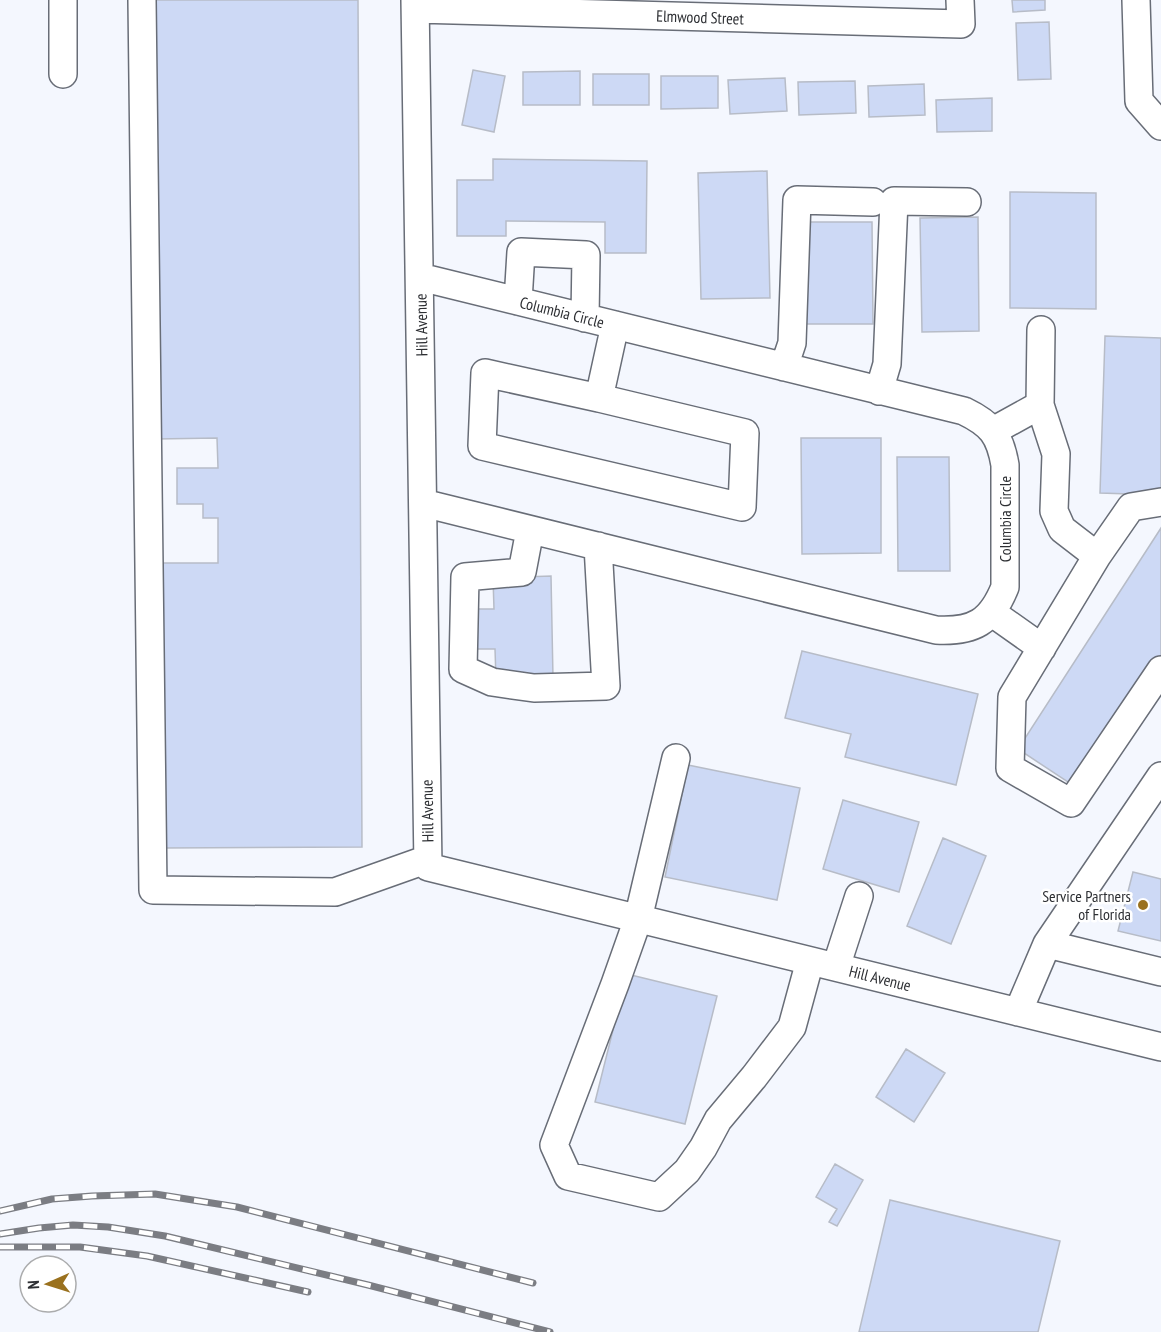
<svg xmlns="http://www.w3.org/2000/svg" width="1161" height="1332" viewBox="0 0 1161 1332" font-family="'PT Sans Narrow',sans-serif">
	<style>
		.building { fill: #cdd9f5; stroke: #b7bcc7; stroke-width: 1.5 }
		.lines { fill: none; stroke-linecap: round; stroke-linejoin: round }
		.minor-casing { stroke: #686d77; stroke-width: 30 }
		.minor { stroke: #fff; stroke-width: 27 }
		.rail-casing { stroke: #7b7d83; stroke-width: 7 }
		.rail { stroke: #fff; stroke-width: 4.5; stroke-dasharray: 14; stroke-linecap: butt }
		.poi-dot { fill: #9a711e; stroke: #fff; stroke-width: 2 }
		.labels { text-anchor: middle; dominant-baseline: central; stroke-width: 5; stroke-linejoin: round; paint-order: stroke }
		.street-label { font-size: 16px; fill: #2d2f33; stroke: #fff }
		.poi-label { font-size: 16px; fill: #2d2f33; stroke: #fff; text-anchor: end }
	</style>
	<rect width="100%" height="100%" fill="#f4f7fe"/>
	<path class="building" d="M154 0H358L362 847 164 848 163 563H218V518H203V504H177V468H218L217 438 156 439Z
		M1012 0H1045V10L1013 12Z
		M1049 22 1051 79 1018 80 1016 23Z
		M473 70 505 76 494 132 462 125Z
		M580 71V105H523V72Z
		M593 74H649V105H593Z
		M661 76H718V108L661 109Z
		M785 78 787 111 730 114 728 80Z
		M855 81 856 113 799 115 798 82Z
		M924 84 925 115 869 117 868 86Z
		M992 98V131L937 132 936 100Z
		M493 159 647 161 646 253H605V222L506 221V236H457V180H493Z
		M767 171 770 298 701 299 698 173Z
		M1010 192 1096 193V309L1010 308Z
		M978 217 979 331 922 332 920 218Z
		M806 222H872L873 324H806Z
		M1105 336 1161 338V495L1100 493Z
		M801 438H881V553L802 554Z
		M897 457H949L950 571H898Z
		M1161 528V659L1077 788 1018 749Z
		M551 576 553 678 496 679 495 649H473L472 609H494L493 578Z
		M802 651 978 694 956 785 845 757 851 734 785 718Z
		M688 765 800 788 777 900 665 877Z
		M843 800 919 822 899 892 823 869Z
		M943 838 986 856 951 944 907 926Z
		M1133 872 1161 879V941L1118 931Z
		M627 974 717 996 685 1124 595 1102Z
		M906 1049 945 1073 914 1122 876 1097Z
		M835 1164 863 1180 837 1226 829 1222 837 1209 816 1197Z
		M890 1200 1060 1241 1038 1332H859Z"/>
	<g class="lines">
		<g class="minor-casing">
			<path id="minor" d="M63 0V74
				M142 0 153 890 335 892 428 859
				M415 0 428 867 1161 1047
				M1136 0 1139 101 1161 126
				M416 9 961 24 960 0
				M420 277 964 411C991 424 1000 435 1005 465V587C991 622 974 632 936 630L423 503
				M518 301 521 252 586 255 585 318
				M1041 330 1040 405 1056 454 1054 511 1062 529 1097 556
				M784 367 792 343 797 200 873 202
				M879 391 887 364 894 201 967 202
				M599 398 745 433 742 507 482 446 485 373 599 398 615 325
				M993 431 1040 405
				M1161 502 1131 507 1097 556 1012 697 1010 768 1071 803 1161 670
				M530 530 522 572 465 577 463 669 492 682 534 688 606 686 598 546
				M991 612 1042 648
				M676 758 638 919 615 984 554 1145 568 1176 659 1197 687 1171 703 1148 718 1120 754 1077 792 1027 810 961
				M1047 944 1161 776
				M836 967 859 896
				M1018 1012 1047 944 1161 972"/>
		</g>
		<use href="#minor" class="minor"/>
		<g class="rail-casing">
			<path id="rail" d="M0 1211 52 1199 92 1196 155 1194 237 1207 533 1283
				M0 1234 39 1228 73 1225 108 1227 165 1236 368 1285 550 1332
				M0 1247H80L147 1256 308 1292"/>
		</g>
		<use href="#rail" class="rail"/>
	</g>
	<circle class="poi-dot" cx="1143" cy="905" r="6"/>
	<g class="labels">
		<g class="street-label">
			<text transform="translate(700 17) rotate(2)">Elmwood Street</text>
			<text transform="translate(562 312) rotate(14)">Columbia Circle</text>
			<text transform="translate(421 325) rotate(-91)">Hill Avenue</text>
			<text transform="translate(1005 519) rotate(-90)">Columbia Circle</text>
			<text transform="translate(427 811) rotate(-91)">Hill Avenue</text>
			<text transform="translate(880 978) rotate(14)">Hill Avenue</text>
		</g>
		<g class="poi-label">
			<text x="1131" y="896">Service Partners<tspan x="1131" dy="18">of Florida</tspan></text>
		</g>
	</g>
	<g transform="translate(48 1284) rotate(267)"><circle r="28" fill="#ffffff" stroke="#abacad" stroke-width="1.5"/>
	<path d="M0-4.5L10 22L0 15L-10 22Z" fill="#9a711e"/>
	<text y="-9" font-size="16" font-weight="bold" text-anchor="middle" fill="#2d2f33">N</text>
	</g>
</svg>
